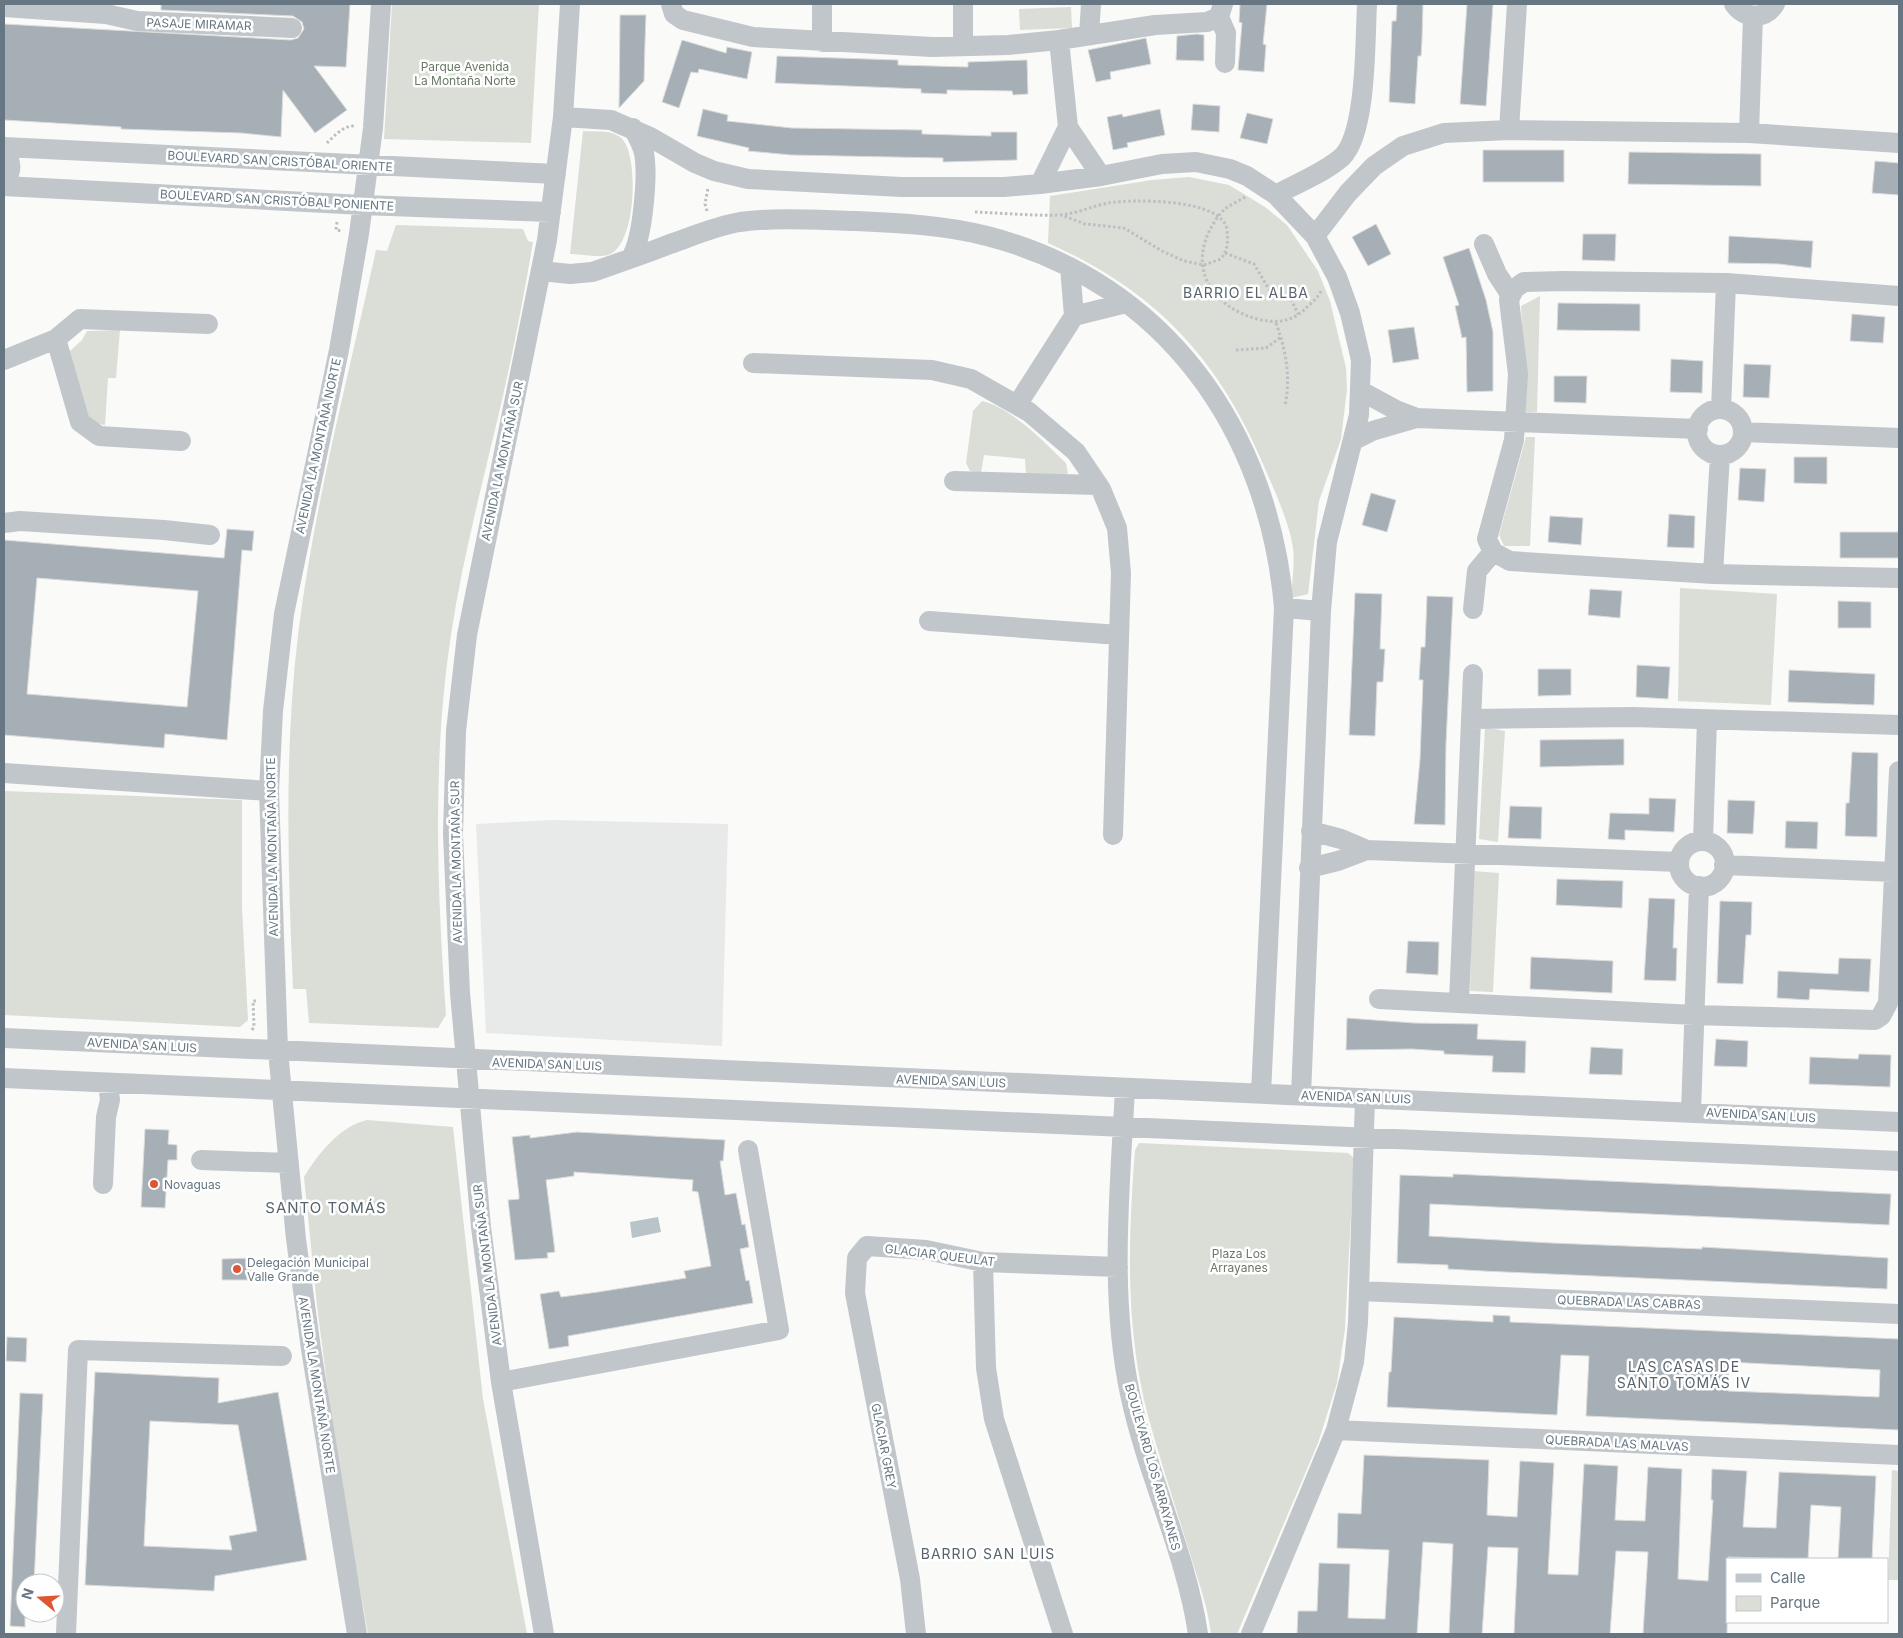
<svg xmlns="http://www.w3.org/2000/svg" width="1903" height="1638" viewBox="0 0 1903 1638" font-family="Inter,sans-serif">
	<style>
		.built { fill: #e8e9e9 }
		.green { fill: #daded7 }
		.water { fill: #b8c4c8 }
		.building { fill: #a6afb5; stroke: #dcdcda; fill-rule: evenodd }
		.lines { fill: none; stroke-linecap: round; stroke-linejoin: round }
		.path { stroke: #bcbfc2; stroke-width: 3; stroke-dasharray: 2.5 2.5; stroke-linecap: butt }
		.minor { stroke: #c1c6ca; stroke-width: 20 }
		.poi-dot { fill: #df5632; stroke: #fff; stroke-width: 2 }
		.labels { text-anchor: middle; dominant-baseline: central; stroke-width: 5; stroke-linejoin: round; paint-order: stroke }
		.street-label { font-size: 12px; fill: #667682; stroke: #fff }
		.park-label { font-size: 12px; fill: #687a64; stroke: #fff }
		.poi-label { font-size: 12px; fill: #667682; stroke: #fff; text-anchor: start }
		.neighbourhood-label { font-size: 14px; letter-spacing: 1px; fill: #57646d; stroke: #fff }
		.quarter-label { font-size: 15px; letter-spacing: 1px; fill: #57646d; stroke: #fff }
	</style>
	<rect width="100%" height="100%" fill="#fafaf8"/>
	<path class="built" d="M552 820 728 824 722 1046 486 1033 476 824Z"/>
	<path class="green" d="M392 4H539L531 143 384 139Z
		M1071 7 1072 28 1020 30 1019 9Z
		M583 131C596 132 614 129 623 140 639 159 636 247 608 255 598 258 581 254 570 254Z
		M1189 177 1229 185 1265 207 1287 225 1318 271 1330 301 1346 368 1347 389 1341 439 1319 501 1308 594 1291 598C1292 582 1295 564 1293 548 1289 522 1277 497 1267 473 1221 361 1158 292 1048 243L1050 196 1152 180Z
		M396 225 523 229 528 241 533 242C524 295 514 348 502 400 484 478 463 555 451 635 432 760 437 888 446 1015L438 1028 309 1023 306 989H293C288 871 284 753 298 635 314 505 348 378 376 250L387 251Z
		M1540 296 1537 412H1526L1521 306Z
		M120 330 116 378H108L105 425 91 423 82 413 70 351 82 340 87 331Z
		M982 401C1012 408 1044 442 1066 463L1068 473 1063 477 1026 474 1025 459 984 455 981 473 970 471 966 463 973 411Z
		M1526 437H1535L1530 546H1504L1499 535Z
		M1680 588 1777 594 1771 705 1678 701Z
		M1485 727 1505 731 1498 842 1479 839Z
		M4 791 242 800V907L248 1020 240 1027 4 1015Z
		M1473 871 1499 873 1493 992 1470 991Z
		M367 1120 453 1127 483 1399 527 1634H368L337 1461 317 1306 304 1177C318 1154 340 1126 367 1120Z
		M1139 1143 1348 1153 1354 1158 1345 1329 1337 1383 1318 1443 1237 1634H1211C1208 1607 1198 1580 1190 1554 1176 1508 1161 1463 1148 1416 1125 1329 1128 1239 1135 1150Z
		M1892 1470 1899 1471V1580H1888Z"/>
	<path class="water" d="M658 1217 661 1232 632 1238 630 1222Z"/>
	<path class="building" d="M161 4H350L346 67 314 66 347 110 315 133 283 90 281 137 241 133 121 129V127L4 120V24L291 40 298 38 304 29 302 22 293 16 161 10Z
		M1240 4H1267L1263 44 1266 45 1264 72 1238 70 1242 23 1239 22Z
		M1397 4H1423L1422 40 1421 56H1418L1415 104 1389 102 1392 21H1396Z
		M1467 4H1493L1486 106 1460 104Z
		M620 15H646L645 42 644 81 619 108Z
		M1197 34 1204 35V61L1176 60 1177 36Z
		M1146 38 1151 64 1110 72 1111 79 1096 82 1088 50Z
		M682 40 726 53 727 47 752 52 747 79 699 69 698 73 691 72 679 108 662 102Z
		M777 56 898 60V65L968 67V62L1027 60 1028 94 1013 95 1012 91 947 90V94L921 93V89L775 83Z
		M1193 104 1220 106 1219 132 1191 130Z
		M703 109 728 115 727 121 792 128 922 130V134L991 136V132H1017V160L943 162V158L791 155 748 151 749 148 697 136Z
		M1160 109 1165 135 1127 143 1128 147 1113 150 1107 117 1122 114 1123 117Z
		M1247 113 1273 119 1267 144 1240 138Z
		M1483 150H1564V182H1483Z
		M1629 152 1761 154V186L1628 184Z
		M1875 161 1899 163V195L1872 193Z
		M1376 224 1391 254 1368 266 1352 237Z
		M1583 234H1616L1615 261 1582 260Z
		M1729 236 1813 241 1811 268 1779 264 1728 263Z
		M1469 248 1486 300 1493 332V391L1467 392 1466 337 1462 338 1455 306 1459 305 1443 257Z
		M1558 303 1640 304V331L1557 330Z
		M1852 314 1885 317 1883 343 1850 341Z
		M1414 327 1419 359 1393 363 1388 330Z
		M1671 359 1703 361 1702 393 1670 392Z
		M1744 364 1771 365 1769 398 1743 397Z
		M1554 376H1587L1586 403 1554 402Z
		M1794 457H1827V484L1794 483Z
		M1740 468 1766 469 1764 502 1738 500Z
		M1371 493 1396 500 1387 532 1362 525Z
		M1669 514 1695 516 1694 548 1667 547Z
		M1550 516 1583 518 1581 545 1548 542Z
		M227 529 254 531 252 551 242 550 227 740 165 734 164 748 4 735V540L224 558ZM37 578 198 591 187 707 27 694Z
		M1840 532H1899V558H1840Z
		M1590 589 1622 591 1620 618 1588 615Z
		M1355 593 1382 594 1380 649H1385L1383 682H1377L1375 736 1349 735Z
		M1427 596 1453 597 1446 743 1445 825 1414 824 1420 759 1423 680H1419L1421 647H1425Z
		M1838 601 1871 602V628H1838Z
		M1637 665 1670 667 1668 699 1636 697Z
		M1538 669H1571V695L1538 696Z
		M1789 670 1875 674 1874 705 1788 702Z
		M1624 739V765L1540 767V740Z
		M1852 752 1878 753 1877 837 1845 836 1846 803H1849Z
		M1649 798 1676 799 1674 832 1625 830V840L1608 839 1610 813 1649 814Z
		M1728 800 1755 801 1753 834 1727 833Z
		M1510 806 1542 807 1541 839 1508 838Z
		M1786 821 1818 822 1817 849 1785 848Z
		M1557 879 1623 881 1622 908 1556 905Z
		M1649 898 1675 899 1673 948H1677L1676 981 1644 980Z
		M1720 901 1752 902 1751 935H1746L1743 984 1717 983Z
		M1408 941 1439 942 1438 975 1406 973Z
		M1531 957 1613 961 1612 993 1530 989Z
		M1839 958 1871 959 1869 992 1810 989 1809 1000 1777 998 1778 971 1838 974Z
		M1347 1018 1414 1023 1478 1024 1477 1039 1526 1041 1525 1073 1492 1072 1493 1056 1444 1054V1051L1412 1049 1346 1050Z
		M1716 1039 1748 1041 1747 1067 1714 1066Z
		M1591 1047 1623 1049 1622 1075 1589 1074Z
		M1859 1054 1891 1055 1890 1087 1809 1084 1810 1057 1858 1059Z
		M145 1129 169 1130 168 1144 177 1145V1160H168L165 1208 141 1207Z
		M577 1132 725 1140 723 1161H720L725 1195 736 1193 742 1225 745 1224 749 1247 740 1249 746 1281 749 1280 753 1303 568 1336 569 1346 549 1349 540 1294 559 1291 561 1297 598 1292 686 1278 684 1271 711 1266 698 1192 692 1191 693 1180 574 1172V1176L546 1180 555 1252 547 1253 548 1258 515 1260 508 1200 519 1199V1195L512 1137 530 1135V1138Z
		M1453 1174 1891 1194 1889 1225 1430 1204 1429 1236 1552 1243 1702 1249V1247L1888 1258 1887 1289 1483 1271 1448 1269V1265L1397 1263 1400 1175 1453 1177Z
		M251 1258V1280H222V1259Z
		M1493 1315 1510 1316V1322L1899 1339V1430L1586 1416 1589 1356 1561 1355 1557 1415 1387 1407 1389 1372H1391L1394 1317 1493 1322ZM1729 1362 1880 1370 1879 1397 1728 1391Z
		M7 1337 27 1338 26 1362 6 1361Z
		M95 1372 219 1378 218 1403 278 1392 307 1560 215 1576 214 1591 85 1585ZM150 1421 238 1425 257 1531 229 1536 232 1550 144 1546Z
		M20 1393 43 1394 34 1583H25V1627L10 1626Z
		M1364 1455 1489 1460 1487 1515 1517 1517 1520 1461 1554 1463 1548 1574 1578 1575 1584 1464 1618 1466 1615 1520 1645 1521 1648 1467 1682 1469 1678 1579 1708 1581 1713 1500H1711L1712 1469 1747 1471 1743 1527 1776 1528 1779 1472 1876 1476 1872 1559H1838L1841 1507 1811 1505 1808 1559 1728 1557 1727 1634H1643L1648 1552 1616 1551 1610 1634H1514L1518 1548 1488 1547 1482 1634H1449L1453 1544 1423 1542 1417 1634H1297L1298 1611H1317L1319 1563 1350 1564 1348 1618 1385 1619 1389 1550 1337 1548 1338 1513 1361 1514Z"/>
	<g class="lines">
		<path class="path" d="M327 143C334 136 344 125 355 126
			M1245 197C1239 201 1231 204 1225 209 1218 215 1212 225 1208 234 1190 275 1217 308 1257 319 1275 323 1288 323 1303 311 1309 305 1317 299 1321 291
			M707 211 705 204 708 188
			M975 212C1003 213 1032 216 1060 215 1076 214 1092 206 1108 203 1132 199 1223 198 1227 230 1228 242 1228 249 1221 259L1204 265 1184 261 1162 251 1124 228 1085 224 1061 215
			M337 222 336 230 342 231
			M1225 253 1254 264 1270 291 1291 299 1298 314
			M1276 323C1286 351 1291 376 1285 406
			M1236 350 1266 348 1281 337
			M252 1030 254 1027 253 1001H257"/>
		<path class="minor" d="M671 4 674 14 683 20 753 37 932 47 1008 45 1059 40 1155 25 1207 22 1219 17 1223 4
			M1734 4C1745 19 1765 20 1775 4
			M4 7 106 14 137 21 292 28
			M1219 17 1226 33 1225 63
			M1089 35 1091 4
			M1059 40 1068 127 1101 176
			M822 42V4
			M963 46V4
			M563 117 611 120 650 137 695 163 714 171 748 179 902 187H1004L1040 184 1101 176 1162 164 1196 162 1230 169 1247 176 1276 195 1315 236 1337 277 1350 313 1361 360 1359 415 1327 542 1321 611 1301 1095
			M1509 130 1517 4
			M1749 133 1753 16
			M4 147 556 174
			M4 149C12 163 13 170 4 184
			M1040 184 1068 127
			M4 186 363 205 551 212
			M1276 195C1297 183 1324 173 1342 157 1367 133 1365 39 1367 4
			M1315 236 1348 193 1374 166 1403 146 1444 133 1509 130 1749 133 1899 143
			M1484 244 1497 274 1510 294
			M630 259C643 241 648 175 644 153 642 144 637 136 633 128
			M541 271 570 274 592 272C618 263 645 254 670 244 693 236 716 226 740 222 778 217 817 220 855 221 899 223 944 225 987 236 1165 282 1269 430 1284 608L1261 1093
			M1899 296 1726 283 1563 281 1524 282 1514 289 1509 300 1518 374 1514 440 1487 539 1493 552 1510 561 1713 574 1899 578
			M1074 316 1126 303
			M56 339 80 422 99 436 181 441
			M4 360 56 339 80 319 208 324
			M753 363 932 370 971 379 1029 412 1076 452 1101 489 1117 528 1121 573 1113 835
			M1361 391 1396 410 1417 418
			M1017 405 1074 316 1070 267
			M1721 409 1726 283
			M1697 432a23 23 0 1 1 46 0a23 23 0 1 1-46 0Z
			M1743 432 1899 438
			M1354 440 1372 431 1417 418 1698 429
			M954 481 1098 485
			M4 523 20 521 164 530 210 535
			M1713 574 1720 455
			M1284 608 1321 611
			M1473 609 1477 571 1493 552
			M929 621 1119 635
			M1471 719 1633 717 1899 725
			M4 773 269 791
			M1311 831 1341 839 1367 850 1679 862
			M1703 841 1707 720
			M1679 864a23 23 0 1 1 46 0a23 23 0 1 1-46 0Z
			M1724 865 1894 872
			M1309 868 1338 861 1367 850
			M1379 999 1694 1015 1875 1020 1881 1016 1888 1003 1899 771
			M1459 1002 1473 674
			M4 1038 1899 1122
			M4 1078 1899 1161
			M1125 1088C1120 1189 1109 1294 1130 1394 1147 1475 1186 1552 1198 1634
			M1691 1112 1699 886
			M201 1160 288 1163
			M103 1184 106 1117 110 1100 108 1083
			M983 1262 986 1368 994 1419 1063 1634
			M1359 1291 1899 1314
			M501 1382 779 1330 748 1150
			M1336 1430 1899 1455
			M66 1634 78 1350 282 1356
			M357 1634 311 1349 296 1239 278 1051 269 791 273 711 284 614 339 350 359 234 373 128 381 4
			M544 1634 501 1382 481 1227 460 993 453 834 456 731 467 635 547 240 563 117 570 4
			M916 1634 910 1579 855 1293 857 1258 867 1246 926 1250 983 1262 1118 1267
			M1251 1634 1336 1430 1354 1362 1358 1323 1365 1098"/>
	</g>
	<g class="poi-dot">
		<circle cx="154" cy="1184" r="5"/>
		<circle cx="237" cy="1269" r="5"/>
	</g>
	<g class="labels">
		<g class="street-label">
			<text transform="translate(199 24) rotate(2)">PASAJE MIRAMAR</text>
			<text transform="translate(280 161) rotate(3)">BOULEVARD SAN CRISTÓBAL ORIENTE</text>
			<text transform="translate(277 200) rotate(3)">BOULEVARD SAN CRISTÓBAL PONIENTE</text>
			<text transform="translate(318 446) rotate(-78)">AVENIDA LA MONTAÑA NORTE</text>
			<text transform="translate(502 461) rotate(-78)">AVENIDA LA MONTAÑA SUR</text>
			<text transform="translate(272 847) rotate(-91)">AVENIDA LA MONTAÑA NORTE</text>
			<text transform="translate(456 862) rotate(-91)">AVENIDA LA MONTAÑA SUR</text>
			<text transform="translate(142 1045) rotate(3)">AVENIDA SAN LUIS</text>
			<text transform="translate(547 1064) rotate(2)">AVENIDA SAN LUIS</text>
			<text transform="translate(951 1081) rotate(2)">AVENIDA SAN LUIS</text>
			<text transform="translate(1356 1097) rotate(2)">AVENIDA SAN LUIS</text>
			<text transform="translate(1761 1115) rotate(3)">AVENIDA SAN LUIS</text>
			<text transform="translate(940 1255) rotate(7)">GLACIAR QUEULAT</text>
			<text transform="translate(487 1265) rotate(-97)">AVENIDA LA MONTAÑA SUR</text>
			<text transform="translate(1629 1302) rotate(2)">QUEBRADA LAS CABRAS</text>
			<text transform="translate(317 1385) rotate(81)">AVENIDA LA MONTAÑA NORTE</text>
			<text transform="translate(1617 1443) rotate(3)">QUEBRADA LAS MALVAS</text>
			<text transform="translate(884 1446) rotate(79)">GLACIAR GREY</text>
			<text transform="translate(1153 1467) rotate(74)">BOULEVARD LOS ARRAYANES</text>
		</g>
		<g class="park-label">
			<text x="465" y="66">Parque Avenida<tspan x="465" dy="14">La Montaña Norte</tspan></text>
			<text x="1239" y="1253">Plaza Los<tspan x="1239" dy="14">Arrayanes</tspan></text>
		</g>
		<g class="poi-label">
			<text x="164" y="1184">Novaguas</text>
			<text x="247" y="1262">Delegación Municipal<tspan x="247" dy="14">Valle Grande</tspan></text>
		</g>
		<g class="neighbourhood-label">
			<text x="1246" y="292">BARRIO EL ALBA</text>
			<text x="1684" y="1366">LAS CASAS DE<tspan x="1684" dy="16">SANTO TOMÁS IV</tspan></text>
			<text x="988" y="1553">BARRIO SAN LUIS</text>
		</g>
		<g class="quarter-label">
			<text x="326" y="1207">SANTO TOMÁS</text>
		</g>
	</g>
	<rect width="1903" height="1638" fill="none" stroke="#667682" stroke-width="10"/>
	<rect x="1726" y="1558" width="162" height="65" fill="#ffffff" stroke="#c2c8cd"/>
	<rect x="1736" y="1574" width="25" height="8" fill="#c1c6ca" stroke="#c2c8cd"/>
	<text x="1770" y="1583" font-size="15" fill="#667682">Calle</text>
	<rect x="1736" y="1596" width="25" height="15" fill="#daded7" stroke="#c2c8cd"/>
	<text x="1770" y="1608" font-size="15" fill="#667682">Parque</text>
	<g transform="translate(40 1598) rotate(288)"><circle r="24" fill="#ffffff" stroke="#c2c8cd"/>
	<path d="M0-4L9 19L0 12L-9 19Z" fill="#df5632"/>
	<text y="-8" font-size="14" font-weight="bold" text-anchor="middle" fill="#667682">N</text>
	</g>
</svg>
